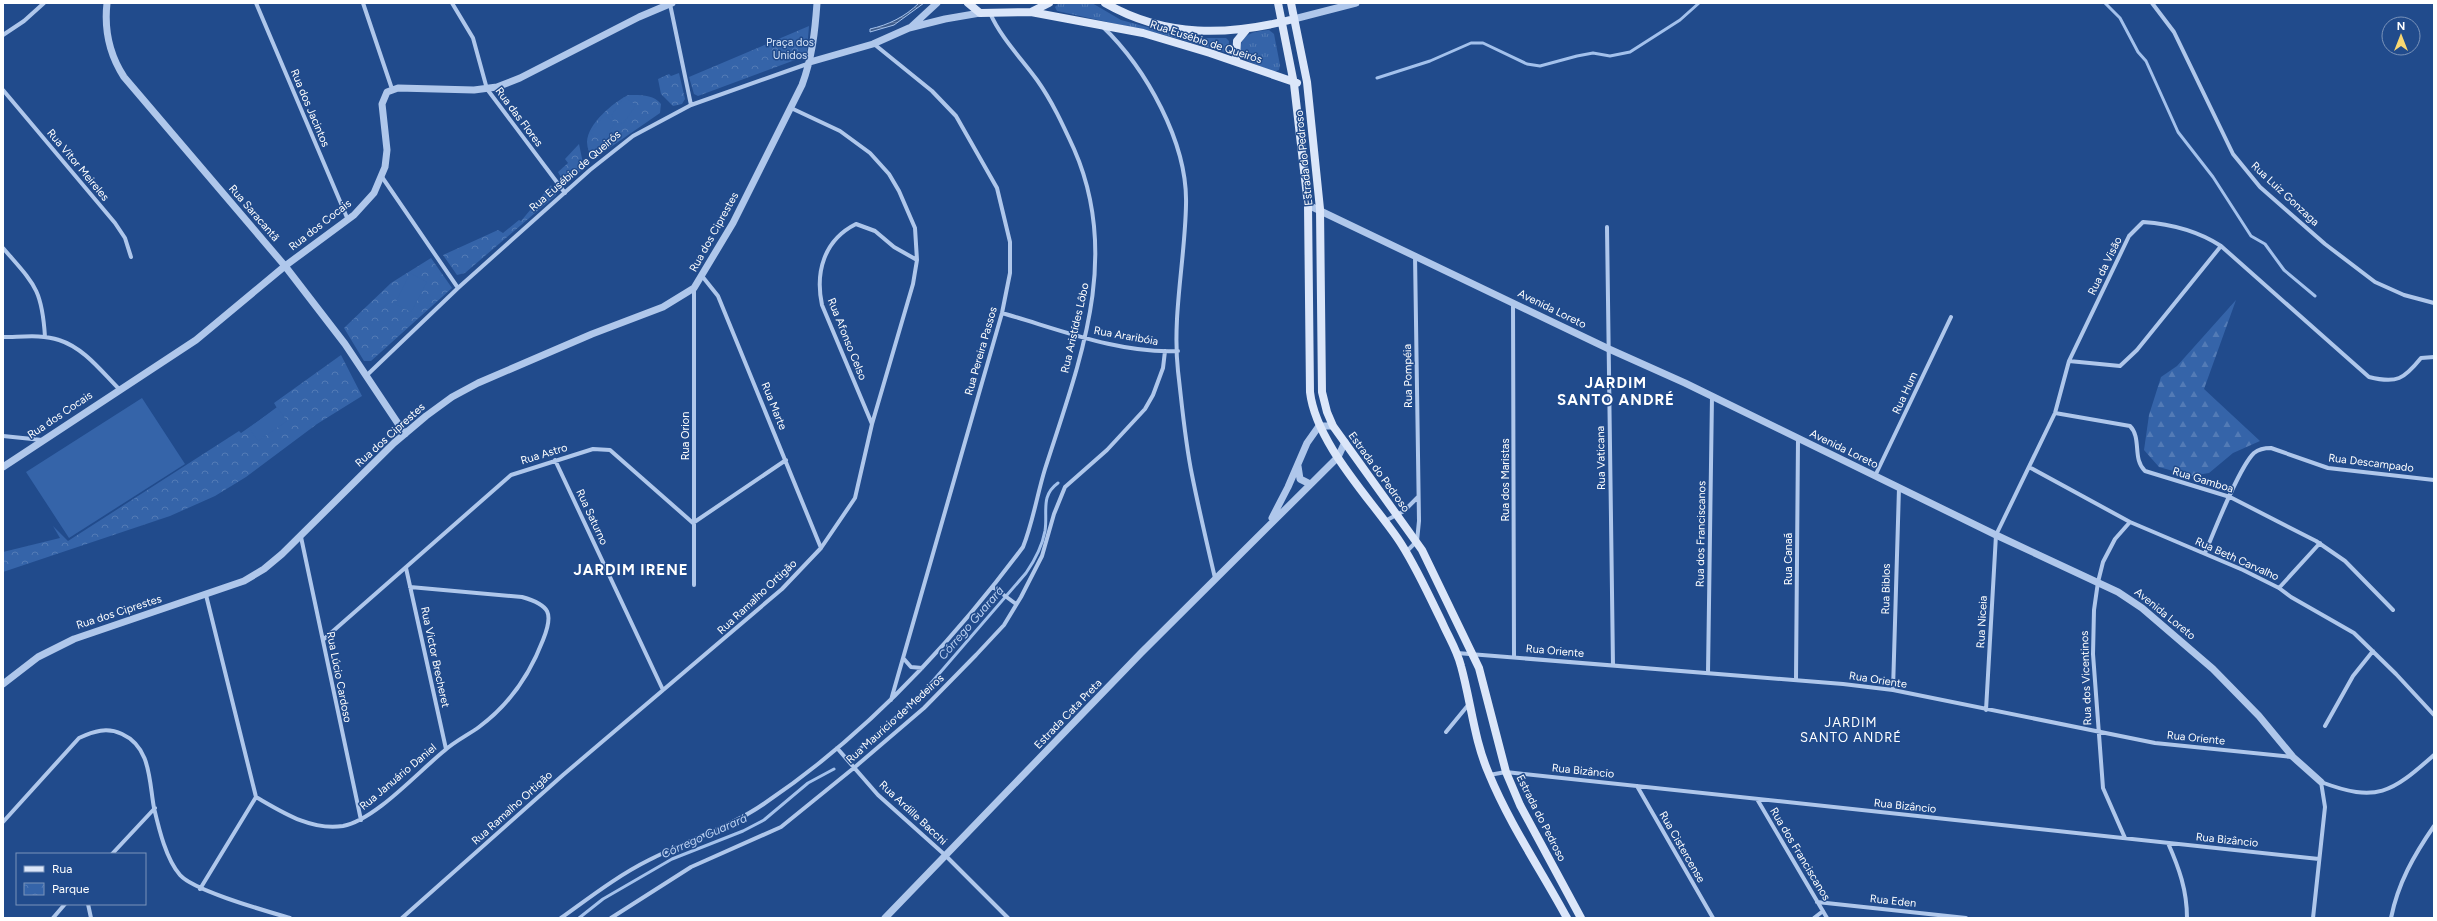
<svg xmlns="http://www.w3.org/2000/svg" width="2437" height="921" viewBox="0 0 2437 921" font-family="Figtree,sans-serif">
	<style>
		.grass { fill: url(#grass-tufts) }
		.forest { fill: url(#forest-firs) }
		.park { fill: url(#park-crowns) }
		.garden { fill: #3564a9 }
		.water { fill: url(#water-rules); stroke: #a3c1ec }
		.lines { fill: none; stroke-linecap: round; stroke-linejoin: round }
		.stream { stroke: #a3c1ec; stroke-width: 3 }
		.minor { stroke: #afc7eb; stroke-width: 4 }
		.tertiary { stroke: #afc7eb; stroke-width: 7 }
		.secondary { stroke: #dbe6f9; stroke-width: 8 }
		.labels { text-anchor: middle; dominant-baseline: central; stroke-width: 3; stroke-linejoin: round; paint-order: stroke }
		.park-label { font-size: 11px; fill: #d4e3f8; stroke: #214b8c }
		.street-label { font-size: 11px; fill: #fff; stroke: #214b8c }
		.water-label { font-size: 12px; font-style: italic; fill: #bbd1f2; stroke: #214b8c }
		.quarter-label { font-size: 13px; letter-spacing: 1px; fill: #fff; stroke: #214b8c }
		.district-label { font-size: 15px; font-weight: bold; letter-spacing: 1px; fill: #fff; stroke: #214b8c }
	</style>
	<defs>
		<pattern id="grass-tufts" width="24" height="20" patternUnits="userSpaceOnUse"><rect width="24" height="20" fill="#3564a9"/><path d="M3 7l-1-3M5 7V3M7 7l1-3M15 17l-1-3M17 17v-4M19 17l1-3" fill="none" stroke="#537bb6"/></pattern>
		<pattern id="forest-firs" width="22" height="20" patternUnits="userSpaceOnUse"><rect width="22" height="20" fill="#3564a9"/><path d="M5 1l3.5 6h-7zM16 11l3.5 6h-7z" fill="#537bb6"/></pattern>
		<pattern id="park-crowns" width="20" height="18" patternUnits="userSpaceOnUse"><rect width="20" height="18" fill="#3564a9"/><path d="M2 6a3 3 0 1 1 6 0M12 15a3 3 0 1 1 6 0" fill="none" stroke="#537bb6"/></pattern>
		<pattern id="water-rules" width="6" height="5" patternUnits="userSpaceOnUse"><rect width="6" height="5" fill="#3e5c8b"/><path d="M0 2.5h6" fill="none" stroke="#5b749c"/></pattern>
	</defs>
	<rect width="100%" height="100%" fill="#214b8c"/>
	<path class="grass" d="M1059 3H1092L1121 20 1177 35 1205 38H1226L1229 41 1228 50 1224 52 1158 33 1057 11 1055 7Z
		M1269 30 1274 34 1280 65 1279 70 1274 72 1248 61 1241 51C1239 34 1255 31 1269 30Z"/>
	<path class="forest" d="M2236 300 2204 389 2260 441 2233 453 2209 473 2191 476 2159 467 2144 450 2149 415 2161 377 2177 366Z"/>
	<path class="park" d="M809 26 807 51 803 57 698 96 694 94 689 77Z
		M679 73 685 99 682 104 673 106 661 94 658 79 669 74 671 76Z
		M628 95C640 95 653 94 661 104L660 113 592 160C590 154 587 148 587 142 588 123 613 103 628 95Z
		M579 144 584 168 570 181H563L558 172 568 163 565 159Z
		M551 185 556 195 465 273 457 275 443 255 498 230 503 233 519 220 521 221Z
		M431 258 452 288 371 361H364L344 328 391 283Z
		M341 355 362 396 317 424 246 477 215 496 170 516 3 572V552L60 538 53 526 68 541 239 431 241 433 277 408 274 403Z"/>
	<path class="garden" d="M624 97 636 105 623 124 611 116Z
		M604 115 615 123 602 142 590 133Z
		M410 273 427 282 411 312 395 304Z
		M142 398 185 464 69 538 26 472Z
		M277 407 287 421 258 441 249 428Z"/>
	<path class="water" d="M919 3H924L894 25 870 32V29C888 25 905 17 919 3Z"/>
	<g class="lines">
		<path class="stream" d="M2105 3 2120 18 2138 52 2146 61 2178 132 2213 177 2251 236 2265 244 2284 270 2315 296
			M1377 78 1430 61 1471 43H1483L1527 64 1540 66 1577 56 1593 53 1610 56 1630 52 1680 20 1699 3
			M856 752 919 697 1026 573C1035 560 1042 547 1045 531 1048 512 1040 496 1058 483
			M579 918 603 899 672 859 743 831 764 820 808 783 834 769"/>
		<path class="minor" d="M256 3 348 220
			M363 3 392 89
			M452 3 473 38 487 89 565 193
			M2152 3 2174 32 2233 154 2260 187 2325 244 2375 282 2404 295 2434 303
			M670 4 691 105
			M1102 26C1146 68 1188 143 1186 205 1185 260 1172 316 1178 371 1182 405 1185 441 1192 475 1199 510 1207 544 1215 578
			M3 35 24 21 44 3
			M874 44 932 91 956 116 997 188 1010 242V273L1002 313 891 700
			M3 90 115 223 125 238 131 257
			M382 177 458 288
			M1607 227 1613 665
			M3 248C34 284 42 288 45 337
			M702 276 718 296 821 548
			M694 288V585
			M1513 302 1514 657
			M1002 313C1058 329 1119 354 1178 351
			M3 337C21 337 42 334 59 340 84 348 101 371 119 389
			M2069 361 2120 366 2137 350 2221 246
			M366 376 458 288 590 170 633 136 691 105 810 63
			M2055 413 2130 426C2142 438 2132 459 2145 471L2230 497 2316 541 2345 561 2393 610
			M872 424 822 305C815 272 824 240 856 224L875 231 894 247 917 260
			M3 436 42 440
			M555 460 663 690
			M2029 467 2130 522 2243 570 2279 588 2291 597 2354 633 2396 674 2434 715
			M1875 476 1951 317
			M1385 521 1404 511 1418 497
			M301 537 361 820
			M1406 552 1417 541 1419 521 1415 255
			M2205 553C2214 532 2239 467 2254 453 2259 449 2265 448 2271 448L2328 468 2434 480
			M406 568 446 749
			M993 587 1016 604
			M2279 588 2320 543
			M206 595 256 797C282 812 311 831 343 826 375 820 418 772 444 751 455 741 468 735 479 727 509 705 530 674 543 640 554 613 550 605 522 597L410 587
			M324 639 511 475 593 449 610 450 693 523 786 460
			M1457 653 1843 684 1893 690 2155 743 2292 757
			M904 659 911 667 922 668
			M1708 673 1712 396
			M1796 680 1798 439
			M1893 690 1899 488
			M1986 710 1996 535 2055 413 2069 361 2129 236 2143 222C2171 224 2198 231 2221 246L2369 377C2397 384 2404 379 2421 358L2434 357
			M2325 726 2353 676 2373 651
			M1446 732 1469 704
			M837 748 878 795 945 855 1008 918
			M1489 775 1506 772 2319 859
			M2321 782C2377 803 2391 793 2434 755
			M1637 786 1713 918
			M1757 799 1827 918
			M3 822 79 738C94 731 107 727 122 734 151 747 149 781 154 808 159 829 166 859 180 875 194 891 266 911 290 918
			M2125 838 2103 788 2093 654 2094 610 2098 582 2103 562 2115 539 2130 522
			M2168 843C2179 868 2187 890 2187 918
			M112 854 155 808
			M200 889 256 797
			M1817 902 1966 918
			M88 904 91 918
			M53 918 65 904
			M402 918 563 775 782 589 821 548 855 498 872 424 913 284 917 260 915 228 899 191 889 174 870 153 840 131 791 108
			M561 918C589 898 617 876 649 860 686 841 731 827 765 803 866 735 950 645 1023 547 1033 522 1037 495 1045 469 1079 363 1122 258 1074 149 1063 125 1052 101 1037 80 1021 58 1001 38 990 13
			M611 918 691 867 781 827 855 767 924 708 976 655 1004 625 1021 597 1042 556 1054 514 1065 487 1107 450 1145 409 1153 395 1163 368 1165 351
			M1814 918 1823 911
			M2313 918 2325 807 2321 782
			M2391 918C2398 883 2414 855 2434 826"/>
		<path class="tertiary" d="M107 3C104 30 109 54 124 77L285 266 345 344 405 434
			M1294 19 1356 3
			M911 27 937 3
			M810 62 873 44 909 28 945 19 980 13
			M1308 205 1609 349 1685 383 1996 535 2118 592 2142 608 2213 669 2259 716 2293 757 2321 782
			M1298 466 1300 479 1310 484
			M3 467 196 340 285 266 354 215 374 193 385 167 387 150 382 104 387 92 398 88 474 90 497 87 520 78 639 17 672 3
			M1272 518 1288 487 1307 443 1319 426H1333
			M3 684 38 657 74 639 244 581 264 569 282 554 394 443 426 416 452 397 478 383 592 334 663 307 694 288 733 223 802 85C812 58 815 32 817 3
			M885 918 1141 653 1338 457 1345 442"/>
		<path class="secondary" d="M968 3 980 13 1031 12 1143 33 1210 53 1297 83
			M1105 3C1166 38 1228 36 1294 19
			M1278 3 1294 84 1308 205 1310 392C1316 443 1369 497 1398 539 1415 564 1428 594 1442 622 1448 636 1457 650 1461 666 1471 702 1474 740 1489 774 1510 825 1541 870 1567 918
			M1291 3 1307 82 1320 209 1322 392 1327 412 1333 426 1422 550 1479 668 1506 772 1520 805 1581 918
			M1031 12 1049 3
			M1236 61 1237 41 1246 30"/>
	</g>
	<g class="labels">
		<g class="park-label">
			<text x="790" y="42">Praça dos<tspan x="790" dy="13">Unidos</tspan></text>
		</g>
		<g class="street-label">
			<text transform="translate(1206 42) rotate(18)">Rua Eusébio de Queirós</text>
			<text transform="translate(310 108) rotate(67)">Rua dos Jacintos</text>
			<text transform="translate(519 117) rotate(53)">Rua das Flores</text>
			<text transform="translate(1304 158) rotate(-96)">Estrada do Pedroso</text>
			<text transform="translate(78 165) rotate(50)">Rua Vitor Meireles</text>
			<text transform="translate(575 171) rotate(-41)">Rua Eusébio de Queirós</text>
			<text transform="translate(2285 194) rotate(43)">Rua Luiz Gonzaga</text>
			<text transform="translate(254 213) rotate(49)">Rua Saracantã</text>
			<text transform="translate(320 225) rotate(-38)">Rua dos Cocais</text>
			<text transform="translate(714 232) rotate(-61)">Rua dos Ciprestes</text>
			<text transform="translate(2105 266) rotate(-64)">Rua da Visão</text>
			<text transform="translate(1552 309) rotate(26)">Avenida Loreto</text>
			<text transform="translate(1075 328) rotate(-77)">Rua Aristídes Lôbo</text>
			<text transform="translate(1126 336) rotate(10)">Rua Araribóia</text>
			<text transform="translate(847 339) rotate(68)">Rua Afonso Celso</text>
			<text transform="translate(981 351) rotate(-74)">Rua Pereira Passos</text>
			<text transform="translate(1408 376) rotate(-91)">Rua Pompéia</text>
			<text transform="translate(1905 393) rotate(-65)">Rua Hum</text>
			<text transform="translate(774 406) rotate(68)">Rua Marte</text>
			<text transform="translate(60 415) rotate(-34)">Rua dos Cocais</text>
			<text transform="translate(390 435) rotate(-42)">Rua dos Ciprestes</text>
			<text transform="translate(685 436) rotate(-90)">Rua Orion</text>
			<text transform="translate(1844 449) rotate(26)">Avenida Loreto</text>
			<text transform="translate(544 454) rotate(-17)">Rua Astro</text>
			<text transform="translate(1601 458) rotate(-91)">Rua Vaticana</text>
			<text transform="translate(2371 463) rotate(7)">Rua Descampado</text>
			<text transform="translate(1379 472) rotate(54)">Estrada do Pedroso</text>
			<text transform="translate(1505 480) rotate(-90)">Rua dos Maristas</text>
			<text transform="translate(2203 480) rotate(17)">Rua Gamboa</text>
			<text transform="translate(592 517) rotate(65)">Rua Saturno</text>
			<text transform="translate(1701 534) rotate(-89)">Rua dos Franciscanos</text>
			<text transform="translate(1788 559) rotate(-90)">Rua Canaã</text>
			<text transform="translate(2237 559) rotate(24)">Rua Beth Carvalho</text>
			<text transform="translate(1886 589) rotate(-89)">Rua Biblos</text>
			<text transform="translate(757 597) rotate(-43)">Rua Ramalho Ortigão</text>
			<text transform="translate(119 612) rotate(-18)">Rua dos Ciprestes</text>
			<text transform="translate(2165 614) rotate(39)">Avenida Loreto</text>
			<text transform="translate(1982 622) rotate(-87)">Rua Niceia</text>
			<text transform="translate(1555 651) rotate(5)">Rua Oriente</text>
			<text transform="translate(435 657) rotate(78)">Rua Victor Brecheret</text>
			<text transform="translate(339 677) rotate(79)">Rua Lúcio Cardoso</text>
			<text transform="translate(2086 678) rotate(-92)">Rua dos Vicentinos</text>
			<text transform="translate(1878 680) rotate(9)">Rua Oriente</text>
			<text transform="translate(1068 714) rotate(-46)">Estrada Cata Preta</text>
			<text transform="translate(895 719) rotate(-42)">Rua Mauricio de Medeiros</text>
			<text transform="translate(2196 738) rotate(6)">Rua Oriente</text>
			<text transform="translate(1583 771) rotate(6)">Rua Bizâncio</text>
			<text transform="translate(398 777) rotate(-40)">Rua Januário Daniel</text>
			<text transform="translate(1905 806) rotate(6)">Rua Bizâncio</text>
			<text transform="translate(512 808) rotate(-42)">Rua Ramalho Ortigão</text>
			<text transform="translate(913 813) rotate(43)">Rua Ardille Bacchi</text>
			<text transform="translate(1541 818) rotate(63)">Estrada do Pedroso</text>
			<text transform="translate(2227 840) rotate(6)">Rua Bizâncio</text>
			<text transform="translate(1682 847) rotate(60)">Rua Cistercense</text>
			<text transform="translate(1800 854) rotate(59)">Rua dos Franciscanos</text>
			<text transform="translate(1893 901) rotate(6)">Rua Eden</text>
		</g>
		<g class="water-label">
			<text transform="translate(971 623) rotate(-49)">Córrego Guarará</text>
			<text transform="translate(704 836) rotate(-24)">Córrego Guarará</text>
		</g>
		<g class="quarter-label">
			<text x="1851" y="722">JARDIM<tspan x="1851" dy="15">SANTO ANDRÉ</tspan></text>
		</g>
		<g class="district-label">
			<text x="1616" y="383">JARDIM<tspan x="1616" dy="17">SANTO ANDRÉ</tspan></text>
			<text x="631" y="570">JARDIM IRENE</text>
		</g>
	</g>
	<rect width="2437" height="921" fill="none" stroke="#ffffff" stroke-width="8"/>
	<rect x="16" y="853" width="130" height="52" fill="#214b8c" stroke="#7a93ba"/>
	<rect x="24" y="866" width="20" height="6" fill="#dbe6f9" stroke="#7a93ba"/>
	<text x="52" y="873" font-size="12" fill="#ffffff">Rua</text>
	<rect x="24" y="883" width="20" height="12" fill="url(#park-crowns)" stroke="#7a93ba"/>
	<text x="52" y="893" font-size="12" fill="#ffffff">Parque</text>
	<g transform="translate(2401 36)"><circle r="19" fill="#214b8c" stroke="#7a93ba"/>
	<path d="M0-3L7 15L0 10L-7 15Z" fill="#f8d771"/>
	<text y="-6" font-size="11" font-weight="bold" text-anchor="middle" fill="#ffffff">N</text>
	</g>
</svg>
